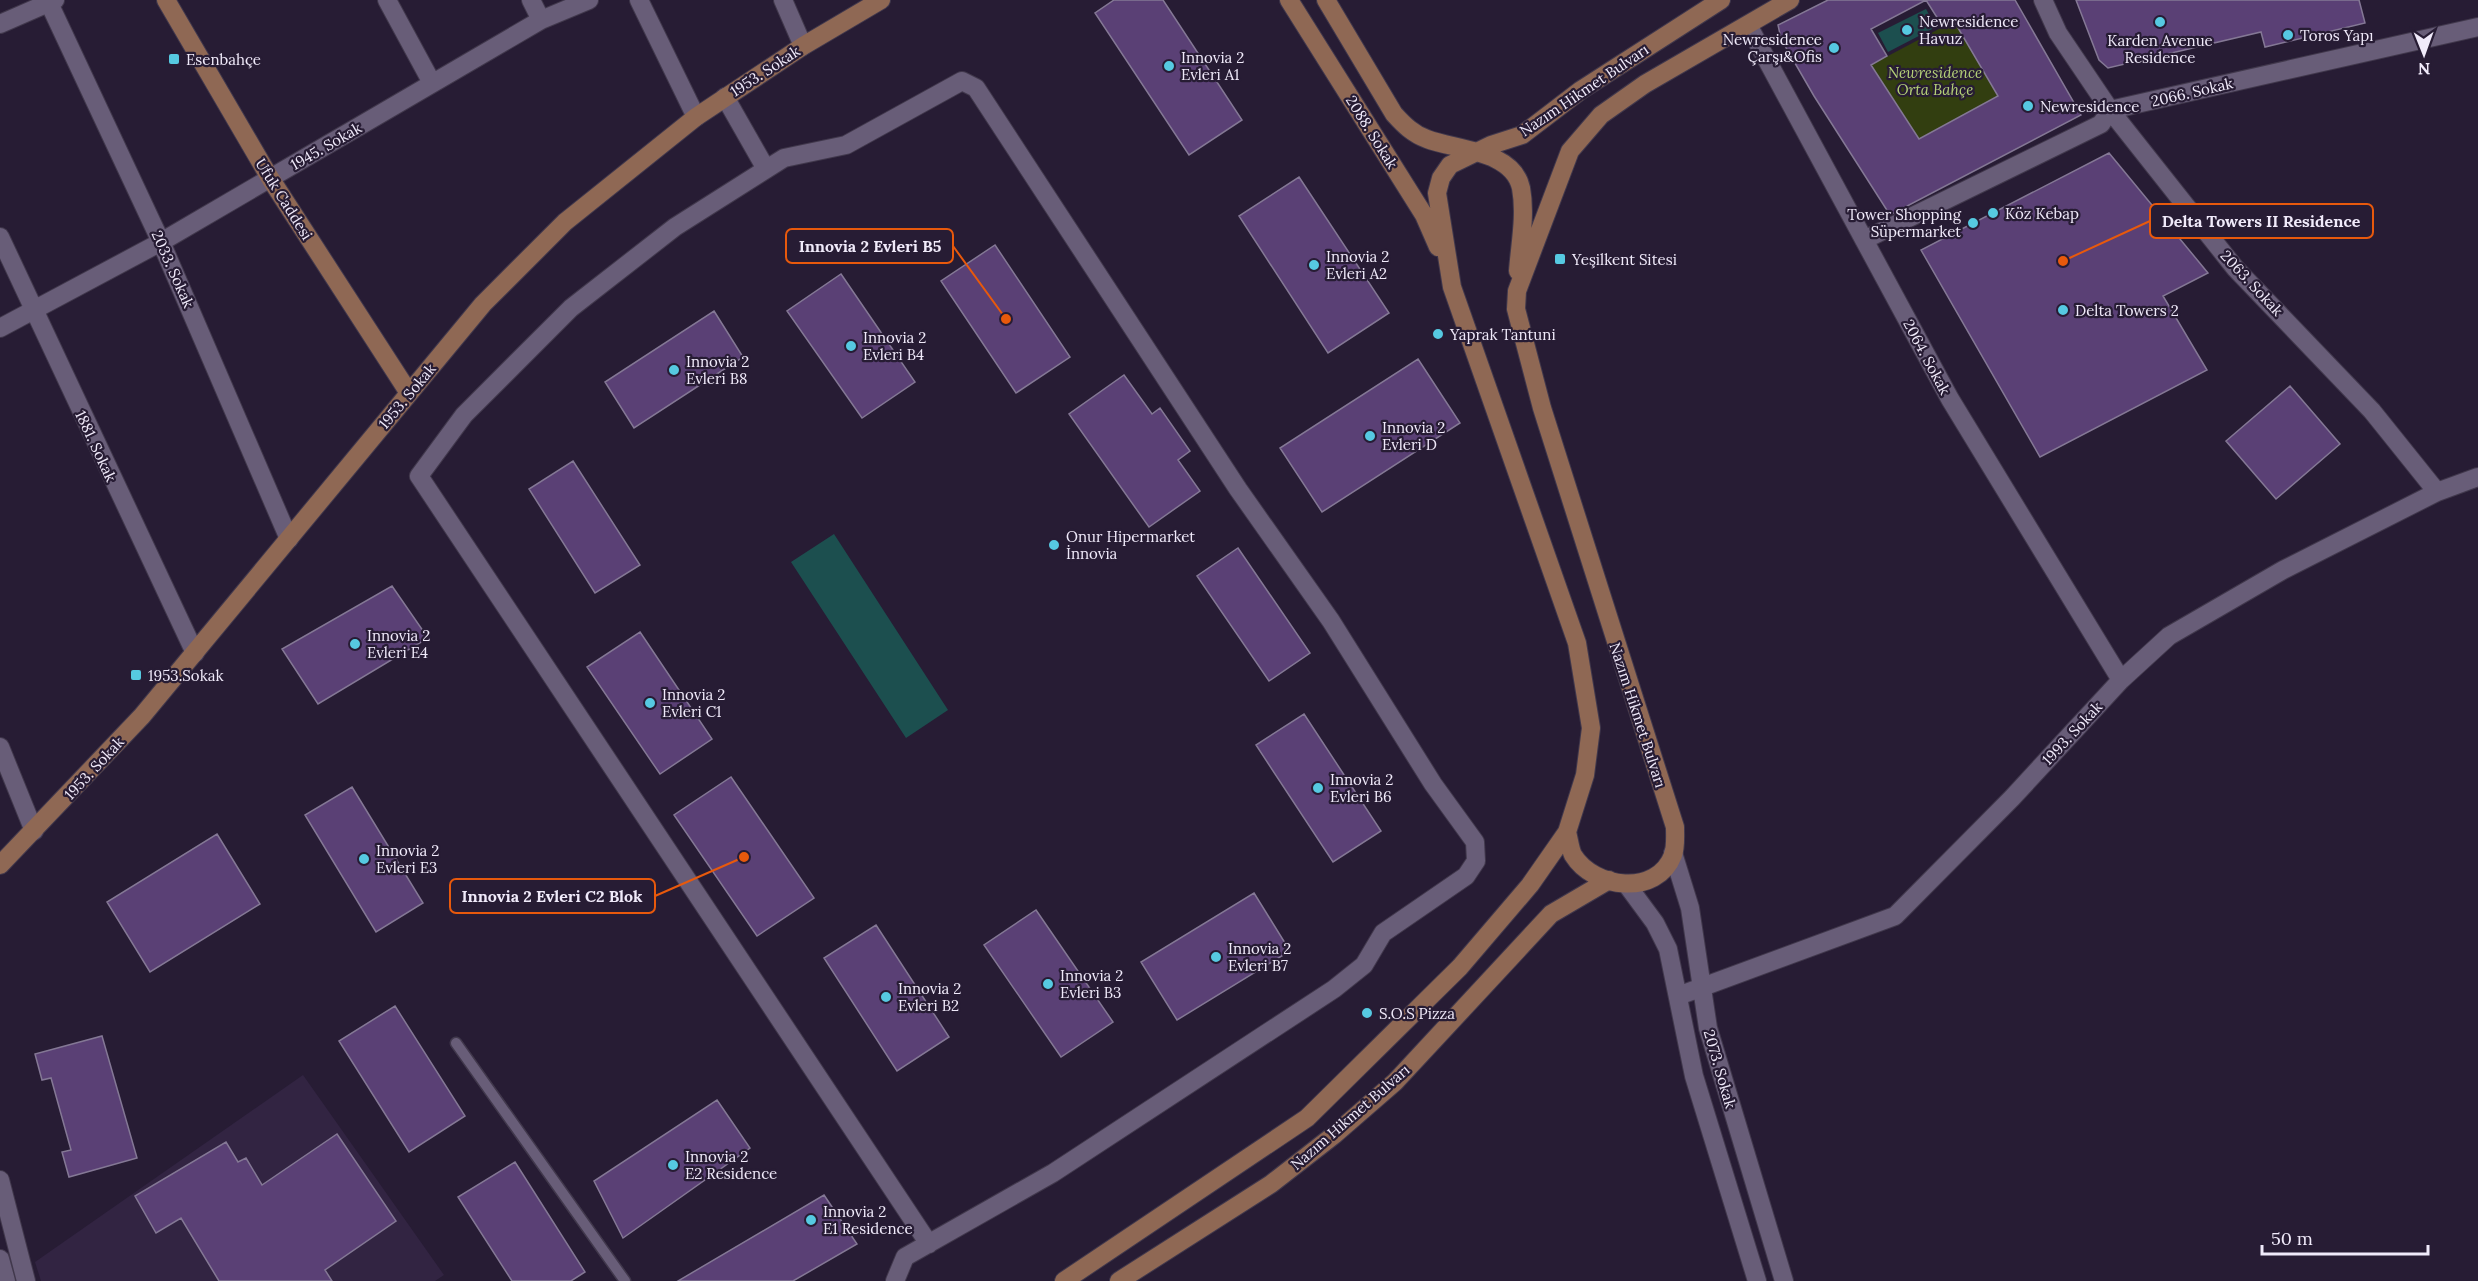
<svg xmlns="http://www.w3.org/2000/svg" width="2478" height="1281" viewBox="0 0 2478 1281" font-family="Lora,serif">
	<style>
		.built { fill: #322442 }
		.green { fill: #323e10 }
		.water { fill: #1c4f4f }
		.building { fill: #5a4075; stroke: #847895; stroke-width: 1.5; fill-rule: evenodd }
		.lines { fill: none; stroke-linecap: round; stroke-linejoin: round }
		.service-casing { stroke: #41384c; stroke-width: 13 }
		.minor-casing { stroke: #41384c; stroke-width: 20 }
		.secondary-casing { stroke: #41384c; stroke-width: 20 }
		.service { stroke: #685d78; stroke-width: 10 }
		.minor { stroke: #685d78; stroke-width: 18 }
		.secondary { stroke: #8f6854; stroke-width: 18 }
		.poi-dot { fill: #56c9e1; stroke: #271c34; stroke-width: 2 }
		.labels { text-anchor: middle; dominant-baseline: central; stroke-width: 4.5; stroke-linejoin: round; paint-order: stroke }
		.poi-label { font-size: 15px; fill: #f0eafa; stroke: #271c34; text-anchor: start }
		.street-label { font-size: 15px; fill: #f0eafa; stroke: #271c34 }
		.park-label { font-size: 15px; font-style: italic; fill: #b5d178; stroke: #271c34 }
		.leader { fill: none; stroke: #e8590c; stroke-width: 2 }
		.callout-dot { fill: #e8590c; stroke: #271c34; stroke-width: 2 }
		.callout { fill: #271c34; stroke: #e8590c; stroke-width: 2 }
		.callout-label { font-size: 16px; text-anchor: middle; font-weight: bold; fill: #f0eafa }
	</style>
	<rect width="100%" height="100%" fill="#271c34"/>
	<path class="built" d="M303 1075 444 1275 435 1281H41L35 1262Z"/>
	<path class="green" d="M1954 21 1998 96 1919 139 1871 65Z"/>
	<path class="water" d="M1926 9 1936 27 1888 52 1878 33Z
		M834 534 948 710 906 738 791 562Z"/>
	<path class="building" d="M1114 0H1163L1242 120 1189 155 1095 13Z
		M1828 0H2015L2081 115 1890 215 1814 96 1781 39 1778 25ZM1926 0 1943 27 1954 21 1998 96 1919 139 1871 65 1887 56 1871 29Z
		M2076 0H2359L2365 23 2265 47 2261 32 2108 68 2099 60Z
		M2109 153 2208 273 2163 296 2207 370 2040 457 1921 250Z
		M1299 177 1389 313 1328 353 1239 216Z
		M995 245 1070 357 1016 393 941 281Z
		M841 274 915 382 862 418 787 311Z
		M714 311 743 357 634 428 605 382Z
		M1418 359 1460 423 1322 512 1280 448Z
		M1124 375 1152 414 1160 408 1190 451 1178 460 1200 491 1149 527 1069 414Z
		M2290 386 2340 444 2276 499 2226 441Z
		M573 461 640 565 595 593 529 489Z
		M1238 548 1310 653 1269 681 1197 576Z
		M392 586 428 638 318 704 282 649Z
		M640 632 712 739 660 774 587 667Z
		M1304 714 1381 831 1333 862 1256 745Z
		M731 777 814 898 757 936 674 815Z
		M352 787 423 903 376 932 305 815Z
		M217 834 260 904 150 972 107 902Z
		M1254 893 1290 951 1177 1020 1141 962Z
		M1036 910 1113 1022 1061 1057 984 945Z
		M876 925 949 1037 897 1071 824 958Z
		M395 1006 465 1116 409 1152 339 1041Z
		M102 1036 137 1158 69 1177 62 1152 71 1150 51 1078 42 1080 35 1054Z
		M717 1100 750 1148 623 1238 594 1181Z
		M337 1134 396 1221 325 1270 332 1281H219L181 1218 156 1233 135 1196 226 1142 238 1162 246 1158 262 1185Z
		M515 1162 585 1272 571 1281H512L458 1197Z
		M824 1195 857 1244 793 1281H678Z"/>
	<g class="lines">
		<g class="service-casing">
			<path id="service" d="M456 1043 625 1281"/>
		</g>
		<g class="minor-casing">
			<path id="minor" d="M387 0 432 83
				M531 0 541 20
				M639 0 696 117
				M783 0 803 46
				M2043 0 2058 33 2110 110 2235 268 2372 411 2437 492
				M49 3 161 242 289 539
				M0 24 55 0
				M1748 25 1950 399 2121 680
				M725 97 766 169
				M0 237 195 653
				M1864 240 2101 124 2110 110 2478 27
				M0 328 161 242 541 20 589 0
				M0 747 34 831
				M1673 853 1690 908 1708 1028 1784 1281
				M1627 885 1655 923 1668 949 1694 1076 1757 1281
				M1678 996 1895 916 2012 798 2121 680 2169 636 2283 570 2437 492 2478 477
				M0 1180 26 1281
				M0 1259 6 1281
				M895 1281 905 1257 1053 1173 1334 989 1364 965 1383 933 1466 876 1476 861 1475 842 1433 784 1331 621 1238 489 976 88 962 81 846 145 784 158 675 227 571 308 464 415 419 476 929 1244"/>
		</g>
		<g class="secondary-casing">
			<path id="secondary" d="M166 0 270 178 409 393
				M1289 0 1424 215 1438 247
				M1326 0 1394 114C1404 125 1413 134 1427 139 1455 150 1513 150 1521 188 1526 215 1520 244 1518 271
				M1567 832C1569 839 1570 849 1573 855 1594 889 1657 897 1673 855 1676 846 1675 836 1675 827L1542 408 1516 309 1517 291 1570 151 1601 115 1645 84 1790 0
				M0 865 142 716 483 304 565 222 696 117 803 46 881 0
				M1064 1281 1307 1118 1460 967 1530 885 1567 832 1585 775 1591 728 1577 643 1452 287 1437 193 1441 178 1450 165 1491 145 1522 135 1581 90 1721 0
				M1119 1281 1271 1184 1334 1135 1395 1082 1551 914 1609 880"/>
		</g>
		<use href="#service" class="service"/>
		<use href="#minor" class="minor"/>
		<use href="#secondary" class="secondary"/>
	</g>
	<g class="poi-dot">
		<circle cx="2160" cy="22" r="6"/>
		<circle cx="1907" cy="30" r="6"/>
		<circle cx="2288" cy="35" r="6"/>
		<circle cx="1834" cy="48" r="6"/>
		<rect x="168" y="53" width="12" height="12" rx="3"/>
		<circle cx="1169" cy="66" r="6"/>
		<circle cx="2028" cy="106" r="6"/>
		<circle cx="1993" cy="213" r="6"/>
		<circle cx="1973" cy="223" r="6"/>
		<rect x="1554" y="253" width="12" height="12" rx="3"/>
		<circle cx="1314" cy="265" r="6"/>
		<circle cx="2063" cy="310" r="6"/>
		<circle cx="1438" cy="334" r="6"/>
		<circle cx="851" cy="346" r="6"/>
		<circle cx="674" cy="370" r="6"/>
		<circle cx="1370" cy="436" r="6"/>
		<circle cx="1054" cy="545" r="6"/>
		<circle cx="355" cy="644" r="6"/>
		<rect x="130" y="669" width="12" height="12" rx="3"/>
		<circle cx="650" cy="703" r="6"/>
		<circle cx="1318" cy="788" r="6"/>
		<circle cx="364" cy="859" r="6"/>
		<circle cx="1216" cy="957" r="6"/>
		<circle cx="1048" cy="984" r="6"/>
		<circle cx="886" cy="997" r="6"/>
		<circle cx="1367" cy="1013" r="6"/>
		<circle cx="673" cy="1165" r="6"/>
		<circle cx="811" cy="1220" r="6"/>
	</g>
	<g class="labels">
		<g class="poi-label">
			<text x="1919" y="21">Newresidence<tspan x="1919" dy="17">Havuz</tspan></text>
			<text x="2300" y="35">Toros Yapı</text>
			<text x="1822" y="39" text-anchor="end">Newresidence<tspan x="1822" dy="17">Çarşı&amp;Ofis</tspan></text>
			<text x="2160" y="40" text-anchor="middle">Karden Avenue<tspan x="2160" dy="17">Residence</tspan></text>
			<text x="1181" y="57">Innovia 2<tspan x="1181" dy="17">Evleri A1</tspan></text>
			<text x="186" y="59">Esenbahçe</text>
			<text x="2040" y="106">Newresidence</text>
			<text x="2005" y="213">Köz Kebap</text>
			<text x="1961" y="214" text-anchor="end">Tower Shopping<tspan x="1961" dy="17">Süpermarket</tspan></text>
			<text x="1326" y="256">Innovia 2<tspan x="1326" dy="17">Evleri A2</tspan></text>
			<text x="1572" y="259">Yeşilkent Sitesi</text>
			<text x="2075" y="310">Delta Towers 2</text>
			<text x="1450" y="334">Yaprak Tantuni</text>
			<text x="863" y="337">Innovia 2<tspan x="863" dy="17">Evleri B4</tspan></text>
			<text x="686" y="361">Innovia 2<tspan x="686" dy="17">Evleri B8</tspan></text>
			<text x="1382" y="427">Innovia 2<tspan x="1382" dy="17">Evleri D</tspan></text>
			<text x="1066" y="536">Onur Hipermarket<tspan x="1066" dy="17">İnnovia</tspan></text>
			<text x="367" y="635">Innovia 2<tspan x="367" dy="17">Evleri E4</tspan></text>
			<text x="148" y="675">1953.Sokak</text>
			<text x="662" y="694">Innovia 2<tspan x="662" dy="17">Evleri C1</tspan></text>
			<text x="1330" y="779">Innovia 2<tspan x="1330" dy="17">Evleri B6</tspan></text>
			<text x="376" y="850">Innovia 2<tspan x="376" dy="17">Evleri E3</tspan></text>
			<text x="1228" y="948">Innovia 2<tspan x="1228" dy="17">Evleri B7</tspan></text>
			<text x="1060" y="975">Innovia 2<tspan x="1060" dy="17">Evleri B3</tspan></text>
			<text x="898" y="988">Innovia 2<tspan x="898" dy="17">Evleri B2</tspan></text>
			<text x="1379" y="1013">S.O.S Pizza</text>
			<text x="685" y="1156">Innovia 2<tspan x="685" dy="17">E2 Residence</tspan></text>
			<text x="823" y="1211">Innovia 2<tspan x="823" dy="17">E1 Residence</tspan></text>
		</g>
		<g class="street-label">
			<text transform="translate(765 71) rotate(-33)">1953. Sokak</text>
			<text transform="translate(1584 90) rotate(-34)">Nazım Hikmet Bulvarı</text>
			<text transform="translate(2192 92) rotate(-13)">2066. Sokak</text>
			<text transform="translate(1372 132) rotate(58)">2088. Sokak</text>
			<text transform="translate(326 146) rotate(-30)">1945. Sokak</text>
			<text transform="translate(284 199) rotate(58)">Ufuk Caddesi</text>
			<text transform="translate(173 269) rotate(66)">2033. Sokak</text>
			<text transform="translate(2252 283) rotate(47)">2063. Sokak</text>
			<text transform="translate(1927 357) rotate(62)">2064. Sokak</text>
			<text transform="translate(407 396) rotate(-50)">1953. Sokak</text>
			<text transform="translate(96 446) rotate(65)">1881. Sokak</text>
			<text transform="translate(1638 715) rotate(72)">Nazım Hikmet Bulvarı</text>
			<text transform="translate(2072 733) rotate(-47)">1993. Sokak</text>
			<text transform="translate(94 768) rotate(-47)">1953. Sokak</text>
			<text transform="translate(1720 1069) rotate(74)">2073. Sokak</text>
			<text transform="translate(1350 1117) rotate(-41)">Nazım Hikmet Bulvarı</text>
		</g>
		<g class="park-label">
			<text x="1935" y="72">Newresidence<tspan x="1935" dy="17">Orta Bahçe</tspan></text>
		</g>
	</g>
	<path class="leader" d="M2063 261L2150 221M1006 319L953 246M744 857L655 896"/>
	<g class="callout-dot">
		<circle cx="2063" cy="261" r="6"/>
		<circle cx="1006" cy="319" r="6"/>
		<circle cx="744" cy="857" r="6"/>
	</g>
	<g class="callout">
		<rect x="2150" y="204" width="223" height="34" rx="6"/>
		<rect x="786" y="229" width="167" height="34" rx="6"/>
		<rect x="450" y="879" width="205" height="34" rx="6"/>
	</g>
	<g class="callout-label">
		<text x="2261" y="227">Delta Towers II Residence</text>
		<text x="870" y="252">Innovia 2 Evleri B5</text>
		<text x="552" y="902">Innovia 2 Evleri C2 Blok</text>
	</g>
	<g transform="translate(2424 54) rotate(179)" stroke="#271c34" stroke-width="4.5" paint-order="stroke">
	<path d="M0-4.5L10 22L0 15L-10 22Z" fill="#f0eafa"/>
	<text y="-9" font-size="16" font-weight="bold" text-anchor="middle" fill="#f0eafa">N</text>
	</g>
	<path d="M2262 1245v9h166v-9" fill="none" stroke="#f0eafa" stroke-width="3"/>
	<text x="2271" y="1245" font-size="18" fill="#f0eafa" stroke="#271c34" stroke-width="4.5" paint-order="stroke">50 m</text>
</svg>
